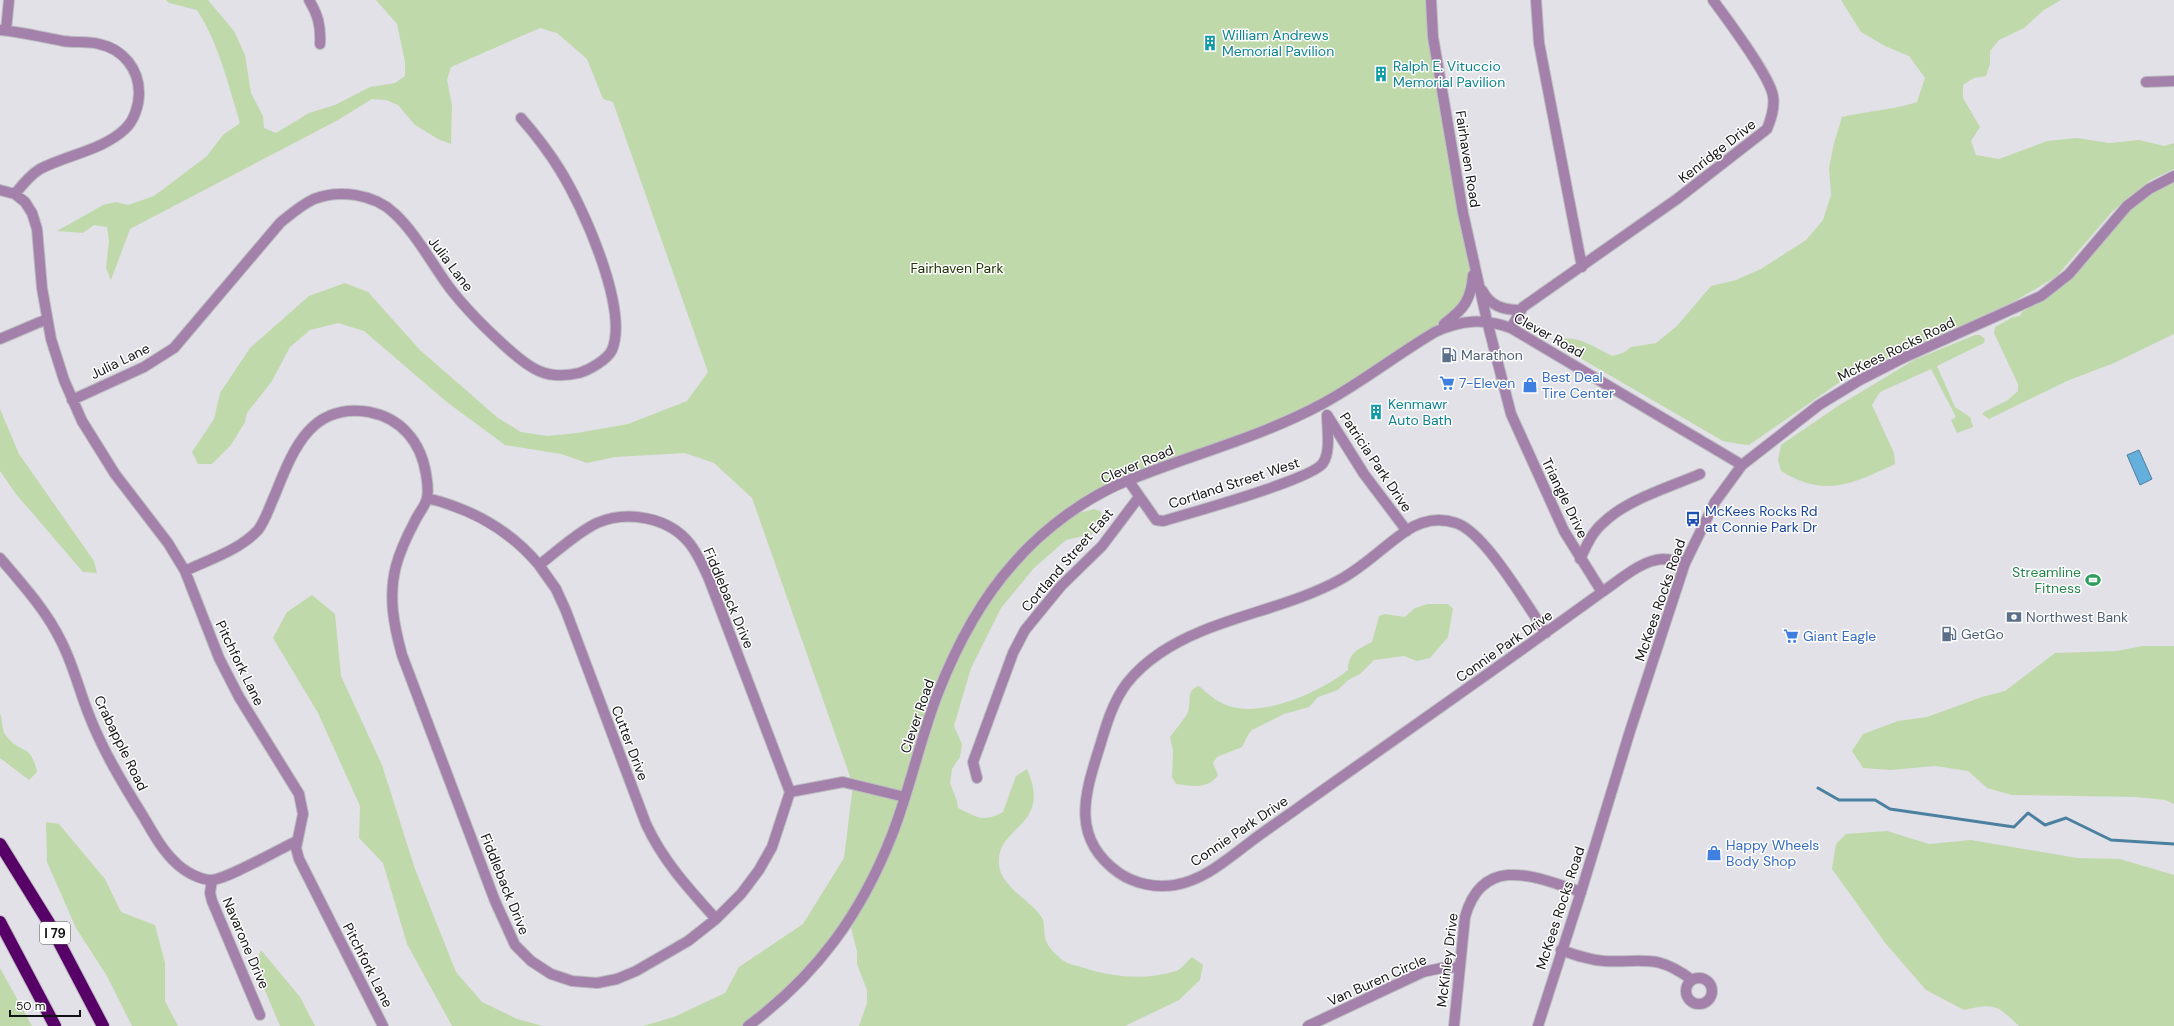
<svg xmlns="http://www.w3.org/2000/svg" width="2174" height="1026" viewBox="0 0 2174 1026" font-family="'DM Sans',sans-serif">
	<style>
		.green { fill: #c0d9ab }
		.water { fill: #65afdd; stroke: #4c80a1 }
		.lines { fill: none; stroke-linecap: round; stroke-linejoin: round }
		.stream { stroke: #4c80a1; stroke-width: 3 }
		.minor-casing { stroke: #bcbcc1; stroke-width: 12 }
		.tertiary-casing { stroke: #bcbcc1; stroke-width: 12 }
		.motorway-casing { stroke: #bcbcc1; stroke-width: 14 }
		.minor { stroke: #a381ab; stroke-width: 10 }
		.tertiary { stroke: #a381ab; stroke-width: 10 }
		.motorway { stroke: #570067; stroke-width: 12 }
		.labels { text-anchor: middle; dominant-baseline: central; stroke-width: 3; stroke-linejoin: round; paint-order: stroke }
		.shield { fill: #fff; stroke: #5a5a5b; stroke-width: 1 }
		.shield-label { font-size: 13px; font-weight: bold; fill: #131315 }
		.culture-label { font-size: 14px; fill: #0d838f; stroke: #fff; text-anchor: start }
		.street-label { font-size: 14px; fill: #131315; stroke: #fff }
		.park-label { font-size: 14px; fill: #203503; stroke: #fff }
		.service-label { font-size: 14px; fill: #4e5e75; stroke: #fff; text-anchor: start }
		.shop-label { font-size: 14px; fill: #366cbe; stroke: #fff; text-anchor: start }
		.transit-label { font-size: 14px; fill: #164399; stroke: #fff; text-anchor: start }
		.leisure-label { font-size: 14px; fill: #27864d; stroke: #fff; text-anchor: end }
	</style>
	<rect width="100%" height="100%" fill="#e1e1e7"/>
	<path class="green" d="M166 0H208L234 31 245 55 251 93 263 116 264 128 276 133 309 113 335 105 370 87 395 83 405 76V62L397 24 376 0H1431L1473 265 1471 290 1453 317 1321 404 1128 480 1071 513 1013 564 950 665 877 868 822 957 747 1026H643L674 1017 725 993 739 967 803 924 844 858 853 785 752 498 714 463 685 453 615 457 587 463 561 454 505 445 448 403 364 331 338 323 310 330 290 347 272 381 247 413 245 422 231 445 212 464H198L192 452 214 419 220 393 250 348 309 296 345 283 368 292 420 350 498 418 521 432 547 436 577 433 628 424 687 401 708 372 613 102 603 99 587 59 557 33 540 28 451 67 447 80 452 105 451 144 438 139 415 125 398 105 386 100 372 99 338 120 130 229 111 280 106 268 109 241 107 227 94 225 83 233 57 231 103 205 116 202 128 205 154 196 207 156 223 135 240 123C228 84 219 44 197 10L169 3Z
		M1841 0H2061L2044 10 2024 28 1999 40 1990 51V64L1986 76 1974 78 1963 85V98L1980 127 1971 141 1976 155 1999 159 2047 141 2077 138 2109 143 2139 140 2164 146 2174 143V169L2151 180 2130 196 2112 212 2056 277 2013 302 1859 371 1837 384 1749 445 1739 444 1723 441 1561 347 1559 340C1576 334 1596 348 1612 356L1623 353 1631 347 1656 343 1677 326 1711 286 1736 280 1761 269 1806 240 1823 220 1831 195 1829 168 1834 143 1842 117C1867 111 1892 110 1917 102L1925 78 1909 56 1885 46 1861 32Z
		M2174 181V334L2114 363 2067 381 1989 419 1982 414 1984 412 2008 400 2018 391V384L1994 333 1995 327 2013 317 2020 316 2022 312 2051 295 2079 270 2130 210 2150 195Z
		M1975 335H1980L1985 339 1984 343 1937 366 1955 407 1970 417 1973 427 1957 433 1951 420 1956 417 1931 369 1880 392 1872 405 1894 453 1895 464C1852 484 1825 498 1781 471L1778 460 1781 445 1838 406 1914 360Z
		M0 409 19 454 94 561 97 573 83 572 16 494 0 471Z
		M1094 509 1100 511 1106 522 1103 528 1092 534 1066 540 1034 568 1001 608 971 668 954 726 962 744 960 757 952 769 950 783 957 801 958 808C977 817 983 823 1003 812L1016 776 1027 769C1053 828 996 824 999 865 1001 886 1028 899 1040 915 1046 921 1043 933 1046 941 1048 947 1059 958 1064 961 1068 964 1074 965 1078 966 1109 977 1145 981 1176 971 1182 969 1187 961 1192 957L1203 965 1200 980 1179 1000 1125 1026H859L867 1003V990L857 964V951L851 928 879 869 941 692 978 616 1015 565 1042 538 1072 515Z
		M312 595 335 614 341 676 382 765 415 869 456 972 482 1002 517 1019 543 1026H452L407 944 383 863 359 838 360 806 318 713 273 638 287 612Z
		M1428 604H1448L1453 609 1448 637 1430 658 1417 661 1404 656 1374 660 1360 674 1348 680 1338 690 1318 697 1309 707 1284 714 1252 730 1248 735 1242 747 1217 757 1213 763 1218 775C1208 790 1191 786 1176 784L1172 777 1173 751 1170 737C1175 730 1182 722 1187 714 1193 703 1184 691 1199 686 1209 695 1218 703 1232 707 1267 716 1322 691 1348 670 1348 653 1358 649 1372 642L1379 616 1385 614 1405 617 1415 608Z
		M2143 646H2174V804L2165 800 2136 797 2012 795 1987 788 1968 771 1935 766 1891 770 1863 768 1852 751 1863 734 1898 721 1927 717 1982 697 2005 691 2055 653 2117 651Z
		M0 713C3 720 1 731 7 737 19 753 31 743 37 772L29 780 0 758Z
		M46 822 59 824 105 879 121 912 155 925 165 963V1001L178 1026H132L107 976 76 928 47 862Z
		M1887 831 1929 844 1971 840 2077 858 2120 859 2174 875V1026H2019C1996 1004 1995 1003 1964 1010L1926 990 1886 944 1832 869 1836 844 1846 834Z
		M261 950 300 997 315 1026H280L255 967Z
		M0 968 32 1026H0Z"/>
	<path class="water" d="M2139 450 2152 479 2140 485 2127 455Z"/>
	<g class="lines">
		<path class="stream" d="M1818 788 1839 800H1875L1890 809 2014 827 2028 813 2045 825 2066 818 2111 840 2174 844"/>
		<g class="minor-casing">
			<path id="minor" d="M309 0C318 15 321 26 320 44
				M1536 0 1539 43 1582 267
				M0 30C21 32 42 37 63 41 75 43 87 41 99 44 123 49 139 69 139 93 139 105 134 121 125 129 103 150 67 155 40 169 30 175 22 185 15 194
				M6 30 9 0
				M2146 82 2174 81
				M0 190 15 194 25 202 32 213 37 229 42 288 51 339 64 380 82 421 115 474 168 543 185 571 219 658 239 697 299 794 303 814 296 848 299 859 383 1026
				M1487 321 1511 414 1564 531 1602 592C1620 580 1641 560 1663 559 1670 559 1678 562 1685 563
				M1511 328 1523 307 1677 199 1767 129C1771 119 1775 108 1773 96 1770 76 1727 19 1713 0
				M0 339 47 319
				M72 400 144 367 174 348 280 223C291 214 301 205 314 199 339 189 374 194 394 213 415 232 432 264 449 287 465 308 486 329 506 347 529 368 546 381 579 373 589 370 607 360 612 350 629 309 583 207 560 170 549 152 535 134 521 118
				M1327 415 1364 474 1407 531
				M1128 480 1156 520 1163 521C1187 514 1313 479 1323 463 1331 451 1327 429 1327 415
				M0 558C22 584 46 610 61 641 73 664 79 690 89 715 103 751 123 784 143 816 153 833 162 850 176 863 184 871 200 880 211 880 226 880 279 849 297 841
				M1580 559C1586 547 1592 532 1603 523 1626 500 1670 487 1700 474
				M539 565 556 589 566 611 646 824C663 861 689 889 716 919
				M185 571C208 560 240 550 258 530 265 521 269 508 274 497 292 453 309 402 369 412 401 418 421 442 426 474 427 481 429 490 427 498 426 505 418 514 415 521 407 536 400 551 396 566 388 597 394 626 402 655L495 901 515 945 531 961 551 974 572 981 597 983 617 979 636 971 688 941 716 919 741 894 759 870 772 847 790 792 709 579C703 566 698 554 690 544 669 517 627 510 597 523 576 533 558 551 539 565 509 529 472 509 427 498
				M1546 633C1527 606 1485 532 1456 523 1438 517 1421 521 1406 531 1384 546 1366 565 1343 578 1299 603 1248 612 1202 631 1173 643 1147 658 1127 683 1112 703 1106 726 1099 749 1084 796 1071 839 1119 873 1135 884 1156 888 1175 885 1204 880 1226 860 1249 843 1266 830 1284 818 1302 805 1402 734 1503 664 1602 592
				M977 778 973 762 1013 653 1025 630 1061 586 1102 546 1139 497
				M790 792 843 782 905 797
				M212 880 210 893 212 901 260 1015
				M1561 950C1575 955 1589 960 1604 961 1644 963 1656 953 1692 980
				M1686 991a13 13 0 1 1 26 0a13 13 0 1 1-26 0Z
				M1308 1026 1423 972 1446 967 1459 968
				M1454 1026 1465 917C1483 853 1536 877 1581 892"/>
		</g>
		<g class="tertiary-casing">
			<path id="tertiary" d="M1431 0 1433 37 1463 213 1487 321
				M1482 290C1490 306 1503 310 1520 310
				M1444 324C1464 309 1471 300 1473 275
				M748 1026C817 975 861 914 892 835 910 789 920 739 938 693 956 647 980 601 1013 564 1043 529 1086 497 1129 480 1193 454 1261 437 1322 404 1361 383 1396 355 1435 332 1461 320 1483 318 1511 328L1742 465
				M1538 1026 1581 892 1630 731 1685 563 1715 502 1742 465 1819 405 1860 380 1903 358 2041 296 2069 274 2127 206 2149 189 2174 176"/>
		</g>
		<g class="motorway-casing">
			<path id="motorway" d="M0 844 49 923 103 1026
				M0 922 55 1026"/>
		</g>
		<use href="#minor" class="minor"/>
		<use href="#tertiary" class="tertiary"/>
		<use href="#motorway" class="motorway"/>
	</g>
	<defs>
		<g id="building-bare" transform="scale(1.2)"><path d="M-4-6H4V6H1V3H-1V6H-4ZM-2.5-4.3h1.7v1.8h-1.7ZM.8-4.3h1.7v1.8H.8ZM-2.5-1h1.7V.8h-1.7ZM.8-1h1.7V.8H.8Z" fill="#0f9aa8" stroke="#fff" stroke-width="2.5" paint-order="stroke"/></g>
		<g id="fuel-bare" transform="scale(1.2)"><path d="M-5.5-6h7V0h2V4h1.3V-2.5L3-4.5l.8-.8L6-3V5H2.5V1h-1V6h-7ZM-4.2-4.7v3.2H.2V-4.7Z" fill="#5c6f8a" stroke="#fff" stroke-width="2.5" paint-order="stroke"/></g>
		<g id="supermarket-bare" transform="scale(1.2)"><path d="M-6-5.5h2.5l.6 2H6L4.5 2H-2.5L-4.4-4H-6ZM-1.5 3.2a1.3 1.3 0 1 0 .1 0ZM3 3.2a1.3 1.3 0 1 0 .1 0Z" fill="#3f7fe0" stroke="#fff" stroke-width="2.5" paint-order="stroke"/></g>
		<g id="shop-bare" transform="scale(1.2)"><path d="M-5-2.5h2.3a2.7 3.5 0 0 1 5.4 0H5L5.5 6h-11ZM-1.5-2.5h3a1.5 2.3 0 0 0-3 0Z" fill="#3f7fe0" stroke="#fff" stroke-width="2.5" paint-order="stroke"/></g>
		<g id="bus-bare" transform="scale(1.2)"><path d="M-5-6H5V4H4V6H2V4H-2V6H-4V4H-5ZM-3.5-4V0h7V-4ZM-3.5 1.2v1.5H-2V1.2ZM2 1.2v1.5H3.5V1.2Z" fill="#1a4fb4" stroke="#fff" stroke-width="2.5" paint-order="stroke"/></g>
		<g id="stadium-bare" transform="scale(1.2)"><path d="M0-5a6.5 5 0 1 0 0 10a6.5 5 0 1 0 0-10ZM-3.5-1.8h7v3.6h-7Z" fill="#2e9e5b" stroke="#fff" stroke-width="2.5" paint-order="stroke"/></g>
		<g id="bank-bare" transform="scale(1.2)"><path d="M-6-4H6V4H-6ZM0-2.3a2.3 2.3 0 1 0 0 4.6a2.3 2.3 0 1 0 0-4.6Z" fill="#5c6f8a" stroke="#fff" stroke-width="2.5" paint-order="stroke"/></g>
	</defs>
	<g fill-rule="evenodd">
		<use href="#building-bare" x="1210" y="43"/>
		<use href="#building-bare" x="1381" y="74"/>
		<use href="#fuel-bare" x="1449" y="355"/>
		<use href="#supermarket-bare" x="1447" y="383"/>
		<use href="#shop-bare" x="1530" y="385"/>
		<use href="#building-bare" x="1376" y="412"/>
		<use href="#bus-bare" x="1693" y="519"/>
		<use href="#stadium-bare" x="2093" y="580"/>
		<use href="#bank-bare" x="2014" y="617"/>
		<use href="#fuel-bare" x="1949" y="634"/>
		<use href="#supermarket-bare" x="1791" y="636"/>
		<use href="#shop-bare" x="1714" y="853"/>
	</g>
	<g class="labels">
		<rect class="shield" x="40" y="922" width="30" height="22" rx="3"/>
		<g class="shield-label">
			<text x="55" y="933">I 79</text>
		</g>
		<g class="culture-label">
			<text x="1222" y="35">William Andrews<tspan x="1222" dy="16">Memorial Pavilion</tspan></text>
			<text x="1393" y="66">Ralph E. Vituccio<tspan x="1393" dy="16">Memorial Pavilion</tspan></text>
			<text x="1388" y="404">Kenmawr<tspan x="1388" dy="16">Auto Bath</tspan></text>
		</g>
		<g class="street-label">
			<text transform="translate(1717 151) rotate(-38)">Kenridge Drive</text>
			<text transform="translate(1468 159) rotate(81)">Fairhaven Road</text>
			<text transform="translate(451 264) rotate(53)">Julia Lane</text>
			<text transform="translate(1549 335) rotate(29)">Clever Road</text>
			<text transform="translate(1896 349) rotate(-26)">McKees Rocks Road</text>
			<text transform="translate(120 361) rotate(-26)">Julia Lane</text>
			<text transform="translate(1376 462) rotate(56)">Patricia Park Drive</text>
			<text transform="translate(1137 464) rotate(-23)">Clever Road</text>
			<text transform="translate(1234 483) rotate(-18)">Cortland Street West</text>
			<text transform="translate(1565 498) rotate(64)">Triangle Drive</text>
			<text transform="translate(1067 560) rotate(-49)">Cortland Street East</text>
			<text transform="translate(729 598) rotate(67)">Fiddleback Drive</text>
			<text transform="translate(1660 600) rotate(-71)">McKees Rocks Road</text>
			<text transform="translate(1504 646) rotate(-35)">Connie Park Drive</text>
			<text transform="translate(240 663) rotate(64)">Pitchfork Lane</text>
			<text transform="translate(917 716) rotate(-71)">Clever Road</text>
			<text transform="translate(121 743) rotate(64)">Crabapple Road</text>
			<text transform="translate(630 743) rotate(69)">Cutter Drive</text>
			<text transform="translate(1239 831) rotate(-34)">Connie Park Drive</text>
			<text transform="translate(505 884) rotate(68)">Fiddleback Drive</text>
			<text transform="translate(1560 908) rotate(-72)">McKees Rocks Road</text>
			<text transform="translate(246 943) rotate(67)">Navarone Drive</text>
			<text transform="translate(1447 960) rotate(-83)">McKinley Drive</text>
			<text transform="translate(368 965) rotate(63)">Pitchfork Lane</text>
			<text transform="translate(1377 980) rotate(-24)">Van Buren Circle</text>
		</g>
		<g class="park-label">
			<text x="957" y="268">Fairhaven Park</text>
		</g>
		<g class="service-label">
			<text x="1461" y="355">Marathon</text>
			<text x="2026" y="617">Northwest Bank</text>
			<text x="1961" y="634">GetGo</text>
		</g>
		<g class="shop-label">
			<text x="1542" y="377">Best Deal<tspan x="1542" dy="16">Tire Center</tspan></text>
			<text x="1459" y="383">7-Eleven</text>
			<text x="1803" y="636">Giant Eagle</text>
			<text x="1726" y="845">Happy Wheels<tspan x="1726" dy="16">Body Shop</tspan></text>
		</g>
		<g class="transit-label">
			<text x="1705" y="511">McKees Rocks Rd<tspan x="1705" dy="16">at Connie Park Dr</tspan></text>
		</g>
		<g class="leisure-label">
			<text x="2081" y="572">Streamline<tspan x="2081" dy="16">Fitness</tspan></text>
		</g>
	</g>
	<path d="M10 1010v6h70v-6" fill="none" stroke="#131315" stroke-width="2"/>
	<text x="16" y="1010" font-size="12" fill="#131315" stroke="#ffffff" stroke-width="3" paint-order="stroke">50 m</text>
</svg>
